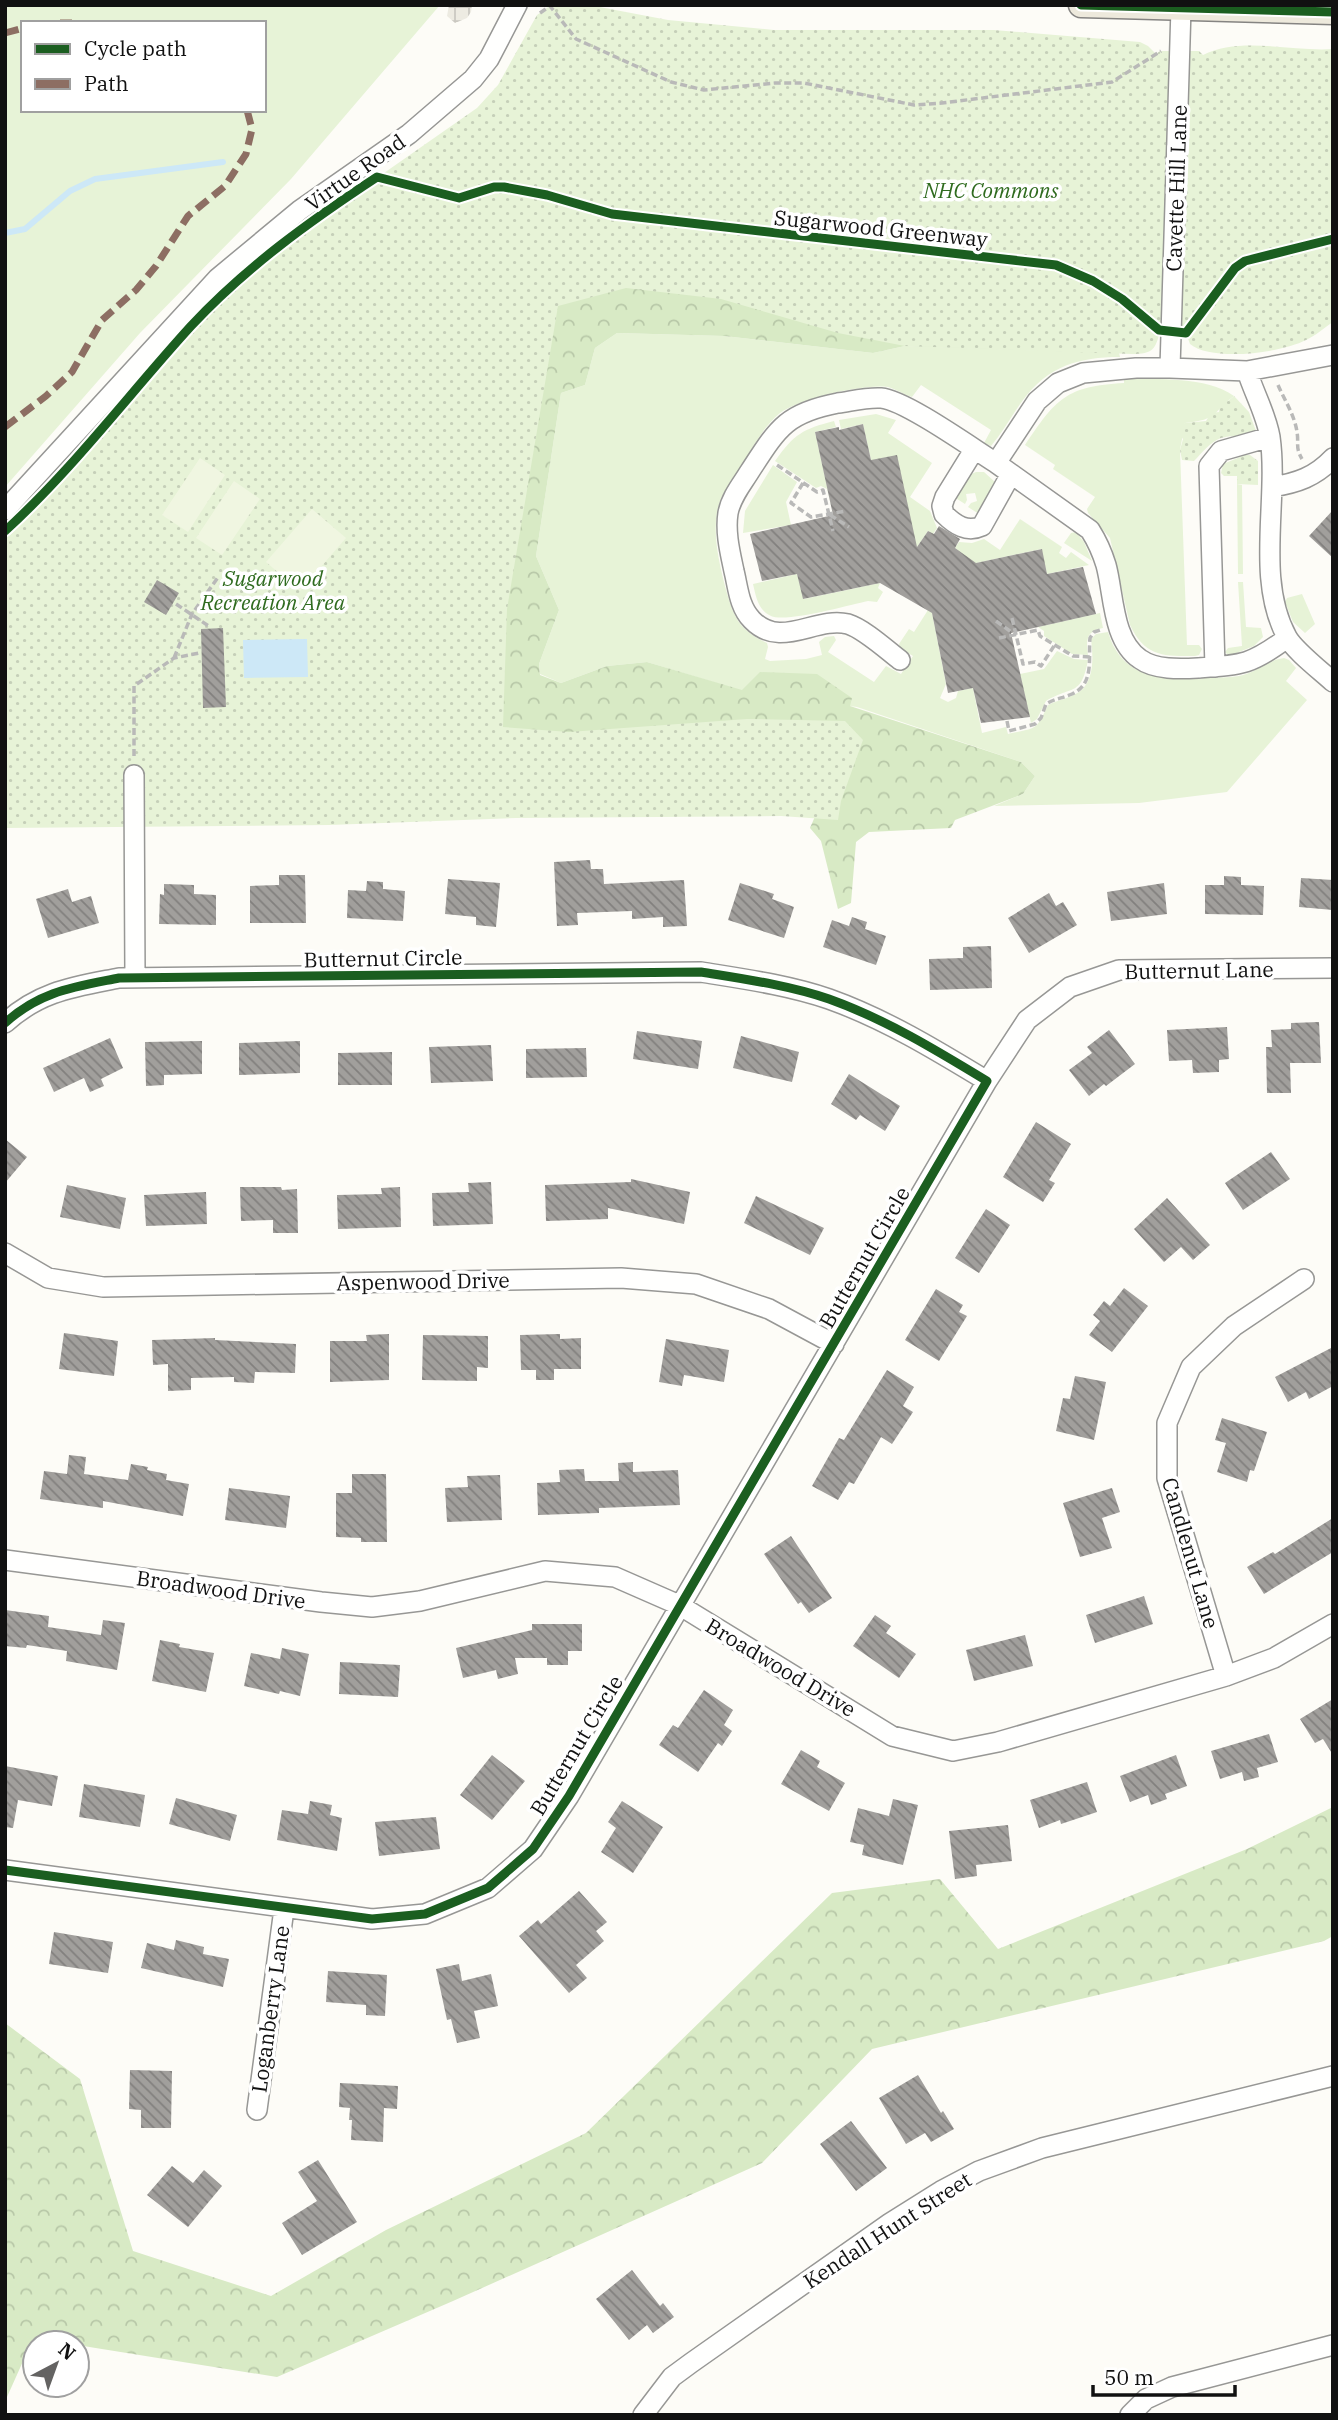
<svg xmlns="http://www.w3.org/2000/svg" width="1338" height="2420" viewBox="0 0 1338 2420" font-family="'IBM Plex Serif',serif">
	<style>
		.grass { fill: #e7f3d7; fill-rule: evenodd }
		.forest { fill: url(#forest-crowns) }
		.park { fill: url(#park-dots) }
		.pitch { fill: #f0f6e1 }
		.plaza { fill: url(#plaza-grid) }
		.water { fill: #cde8f7 }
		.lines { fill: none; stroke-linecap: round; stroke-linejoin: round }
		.stream { stroke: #cde8f7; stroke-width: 6 }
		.building { fill: url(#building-back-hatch) }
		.minor-casing { stroke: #979795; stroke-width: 22 }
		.major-casing { stroke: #858482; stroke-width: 27 }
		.path { stroke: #b9b9b8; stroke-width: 3.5; stroke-dasharray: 7 3.5; stroke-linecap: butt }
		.minor { stroke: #fffffe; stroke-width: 19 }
		.major { stroke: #ede9dc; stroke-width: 24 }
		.quiet { stroke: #8d6e63; stroke-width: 7; stroke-dasharray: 14 7; stroke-linecap: butt }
		.cycleway-casing { stroke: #fff; stroke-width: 13 }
		.cycleway { stroke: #1b5e20; stroke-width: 9 }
		.labels { text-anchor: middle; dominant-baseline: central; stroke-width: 7; stroke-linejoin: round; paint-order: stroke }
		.street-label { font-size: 21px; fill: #111; stroke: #fff }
		.park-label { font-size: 21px; font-style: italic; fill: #2f6b1f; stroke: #fff }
	</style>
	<defs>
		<pattern id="forest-crowns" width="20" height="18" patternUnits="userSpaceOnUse" patternTransform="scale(1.75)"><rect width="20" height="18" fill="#d8eac5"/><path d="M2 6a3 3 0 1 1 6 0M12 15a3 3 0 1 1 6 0" fill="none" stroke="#b8c8a8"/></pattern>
		<pattern id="park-dots" width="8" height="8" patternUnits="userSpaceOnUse" patternTransform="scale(1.75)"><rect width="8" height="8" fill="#e7f3d7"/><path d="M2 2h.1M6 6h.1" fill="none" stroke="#c5cfb8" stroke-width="1.8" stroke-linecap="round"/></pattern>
		<pattern id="plaza-grid" width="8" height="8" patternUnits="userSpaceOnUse" patternTransform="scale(1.75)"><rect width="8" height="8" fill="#edebe2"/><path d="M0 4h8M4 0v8" fill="none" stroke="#cac8c1"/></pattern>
		<pattern id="building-back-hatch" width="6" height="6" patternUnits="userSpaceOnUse" patternTransform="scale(1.75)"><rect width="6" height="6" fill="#a19f9c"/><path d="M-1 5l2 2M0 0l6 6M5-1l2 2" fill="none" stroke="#82807e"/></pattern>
	</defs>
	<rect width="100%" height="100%" fill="#fdfcf7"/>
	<path class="grass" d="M5 5H440L291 179 140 333 5 487ZM23 23H264V110H23Z
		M617 333 724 336 873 353 905 346 1119 353 1120 357C1079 357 1048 366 1023 400 1012 415 1003 432 991 446L984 443 991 430 921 385 912 397C904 395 896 389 888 387 865 383 798 399 780 413 764 426 752 448 742 465 732 479 720 495 717 512 713 536 719 562 725 586 733 615 737 629 767 643L768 647 765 659 770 661 806 659 822 655 819 642 825 637 834 636 836 640 828 652 874 682 886 666 901 674 913 656 900 648 899 644 909 629 914 632 928 610 932 613 946 684 940 698 948 702 956 698 958 691 973 688 982 733 1006 727 1008 734C1038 727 1035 732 1048 705 1058 700 1070 698 1079 692 1095 680 1093 656 1091 639L1096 634 1108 632C1122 680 1164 680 1206 678 1217 677 1228 678 1239 676 1255 673 1268 660 1284 658L1289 660 1296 668 1286 681 1307 700 1227 792 1139 803 994 806 1023 794 1035 776 1021 762 857 707 743 691 647 662 607 666 561 683 540 674 539 664 559 610 536 556 561 393 585 385 595 348Z
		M1124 378C1158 380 1206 376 1234 396 1210 414 1220 419 1185 423L1180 450 1187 645H1199L1202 649 1199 655 1195 656C1163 656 1145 657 1130 625L1110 538 1088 513 1087 509 1095 497 1053 469 1055 465 1025 445C1056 399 1066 386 1124 383Z
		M876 414 896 420 888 433 932 463 910 497 930 511 937 528 933 534 928 531 917 547 871 460 863 424 841 429 839 420Z
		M834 421 836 427 815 432 832 509 827 489 821 486 816 488 775 461C794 434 803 429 834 421Z
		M773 465 797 482 786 502 791 525 743 533 745 511Z
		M976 472H984L995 482 979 514 968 507 971 503 977 501 975 493 966 494 967 500 965 504 954 497 969 475Z
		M1237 484 1242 485 1243 574H1238Z
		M1020 519 1062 547 1059 553 1066 558 1071 552 1089 565 1047 574 1041 549 949 569 960 552 955 548 959 542 972 543 984 539 1000 550Z
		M1076 532 1084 542 1092 561 1064 543 1071 533Z
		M797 574 804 599 880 583 878 588 883 592 877 602 868 601C849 605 786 623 771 616 758 610 756 597 753 584Z
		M1238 582H1243L1246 627 1261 628 1263 637 1254 646 1229 656 1225 652 1228 648 1242 646Z
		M1302 594 1315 624 1305 633 1293 622 1285 602 1287 598Z
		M1100 613 1103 628C1086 631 1086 640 1088 655L1072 654 1044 636V631L1038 627Z
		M1057 651 1074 659 1088 660C1081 697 1073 685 1046 701L1037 719 1031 723 1020 674 1044 669Z"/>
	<path class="forest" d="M353 224 1119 353 905 346 873 353 724 336 617 333 595 348 585 385 561 393 536 556 559 610 539 664 540 675 561 683 607 666 647 662 742 690 760 672 817 674 852 698 850 706 1021 762 1035 776 1023 794 955 820 951 828 869 832 856 842 851 903 838 909 821 841 810 828 842 754 503 745Z
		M1333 1807V1936L1324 1941 872 2049 762 2163 453 2301 277 2377 77 2345V2343L33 2339 7 2397H5V2023L80 2079 133 2251 271 2296 386 2230 586 2133 832 1893 940 1879 998 1949 1247 1849Z"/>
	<path class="park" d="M551 5H589L668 20 774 30H994L1140 42 1148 46 1156 54 1160 51H1199L1203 55C1240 36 1293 52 1333 49V322C1324 328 1315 336 1306 340 1281 353 1212 362 1190 344L1186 333 1160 330C1156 349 1153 354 1132 354L905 346 838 333 721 299 626 288 558 306 507 609 503 727 569 732 747 719 845 721 863 740 841 801 838 820 781 816 516 818 330 825 5 828V532L81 453 187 334 258 265 291 238 477 108 498 85 537 15Z
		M1234 396 1249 412 1256 431C1245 439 1233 434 1221 438 1210 442 1202 453 1194 461L1182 460 1180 450 1183 439 1178 432 1185 423 1206 421 1211 413 1219 412 1220 402 1228 401Z
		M1245 455H1250L1258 461V485L1237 484V476H1224L1221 473 1223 464Z"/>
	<path class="pitch" d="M200 458 225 475 188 532 162 515Z
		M234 481 260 499 222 555 196 538Z
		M312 509 346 538 300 591 266 562Z"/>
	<path class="plaza" d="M449 5H472L471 12 467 18 455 23 447 16Z"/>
	<path class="water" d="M307 639 308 677 244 678 243 640Z"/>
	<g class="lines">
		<path class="stream" d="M5 233 25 229 70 191 95 179 223 162"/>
	</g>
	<path class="building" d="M863 424 871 460 897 455 917 547 928 531 934 534 939 526 960 539 955 548 976 563 1042 549 1047 574 1083 567 1096 614 1011 633 1030 717 981 723 973 688 948 693 932 613 880 583 803 599 797 574 762 581 750 534 833 515 815 432 839 427V430Z
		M1333 510V558L1309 536Z
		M157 580 179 593 166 615 144 602Z
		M223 628 226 707 203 708 201 629Z
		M590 860 591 869H603L604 884 684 880 687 926 663 927V917L632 919V911L577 913 578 925 557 926 554 862Z
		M279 875H305L306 923H250V886L279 885Z
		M1224 876 1241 877V885L1264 886 1263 915 1205 914V885H1224Z
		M1301 878 1333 880V910L1299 907Z
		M448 879 500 883 496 927 476 925V917L445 914Z
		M367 881 383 882V889L405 891 403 921 347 918 348 890 366 891Z
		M740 883 774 894 772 899 794 907 784 938 728 920Z
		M1164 883 1167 914 1111 921 1107 892Z
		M164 884 194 885V894L216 895V925L159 924 160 894 164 895Z
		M68 889 72 902 91 896 99 923 48 938 36 899Z
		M1049 893 1056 906 1063 902 1077 925 1029 953 1008 918Z
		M852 917 867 922 865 929 886 936 876 965 823 947 832 920 849 926Z
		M991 946 992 988 930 990 929 959 963 958V947Z
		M1319 1022 1321 1063H1290L1291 1093H1267L1266 1047H1272L1271 1030 1291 1029V1023Z
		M1227 1027 1229 1059 1219 1060V1072L1193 1073 1192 1060 1169 1061 1167 1030Z
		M1109 1030 1135 1064 1106 1086 1104 1084 1089 1096 1069 1070 1092 1053 1087 1047Z
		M637 1031 702 1041 698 1069 633 1059Z
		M741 1036 799 1052 792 1082 733 1068Z
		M110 1038 123 1068 101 1079 104 1086 90 1092 84 1078 54 1092 43 1068Z
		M202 1041V1074L164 1075V1085L146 1086 145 1042Z
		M300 1041V1073L239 1075V1043Z
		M491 1045 493 1081 431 1083 429 1047Z
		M586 1048 587 1077 526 1078V1049Z
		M392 1052V1085H338V1053Z
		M849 1074 900 1106 885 1131 860 1115 856 1120 831 1104Z
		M1036 1122 1071 1144 1049 1180 1055 1183 1043 1202 1003 1177Z
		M5 1139 27 1157 5 1183Z
		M1271 1152 1290 1179 1243 1210 1225 1183Z
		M631 1179 690 1192 684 1224 608 1208V1219L546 1221 545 1185 631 1182Z
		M491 1182 493 1224 433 1226 432 1193 469 1192 468 1183Z
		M67 1185 126 1198 120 1229 60 1217Z
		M240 1187H281L282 1190 297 1189 298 1233H273V1220L241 1221Z
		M400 1187 401 1227 338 1229 337 1195 382 1194 381 1188Z
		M206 1192 207 1224 146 1226 144 1195Z
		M756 1196 824 1228 810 1255 744 1223Z
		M1167 1198 1210 1245 1193 1260 1181 1247 1164 1262 1134 1229Z
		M986 1209 1010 1225 979 1273 955 1258Z
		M1124 1288 1148 1306 1112 1352 1089 1335 1100 1321 1093 1315 1104 1301 1110 1306Z
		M936 1289 963 1305 959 1312 967 1316 939 1361 905 1340Z
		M64 1333 118 1341 114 1376 59 1369Z
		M389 1334V1380L330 1382V1341H367L366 1335Z
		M560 1334V1339L581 1338V1369H554V1380H536V1370H521L520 1335Z
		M423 1335 488 1336V1368L477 1367V1381L422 1380Z
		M215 1338V1340L296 1344 295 1373 255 1372 254 1383 234 1382V1377L191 1378V1390L168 1391V1364L153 1365 152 1340Z
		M666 1339 729 1350 724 1382 684 1375 682 1386 659 1382Z
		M1333 1347V1386L1309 1399 1306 1392 1288 1402 1275 1377Z
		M887 1370 914 1387 903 1406 913 1412 892 1444 881 1437 854 1484 849 1482 838 1500 812 1486 839 1438 844 1440Z
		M1075 1376 1106 1382 1094 1440 1056 1431 1063 1398 1070 1399Z
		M1222 1418 1267 1432 1254 1471 1250 1470 1247 1482 1217 1472 1226 1443 1215 1440Z
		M69 1455 86 1457 84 1474 128 1480 131 1464 148 1467 147 1470 167 1474 166 1480 189 1484 183 1516 103 1501V1508L40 1499 44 1471 67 1474Z
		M633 1462V1472L678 1470 680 1505 599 1508V1513L538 1515 537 1483 560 1482 559 1470 584 1469 585 1481H619L618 1463Z
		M352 1474H386L387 1542H361V1538L336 1537V1493H352Z
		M500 1475 502 1520 447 1522 445 1488 468 1487 467 1476Z
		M229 1488 290 1496 286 1528 225 1520Z
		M1112 1488 1120 1512 1102 1518 1112 1548 1080 1557 1063 1503Z
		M1333 1518V1552L1264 1594 1247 1567 1273 1552 1275 1554Z
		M791 1536 832 1598 809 1613 801 1602 798 1604 764 1554Z
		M1144 1596 1153 1624 1095 1643 1086 1615Z
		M5 1610 49 1616 48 1627 101 1635 103 1620 125 1623 117 1670 66 1661 67 1651 27 1645 26 1648 5 1646Z
		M875 1615 891 1626 886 1633 916 1654 899 1678 853 1646Z
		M532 1624H582V1651H568V1665H547V1658H515L518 1674 498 1679 496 1670 463 1678 456 1648 532 1630Z
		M1025 1635 1033 1666 974 1681 966 1650Z
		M160 1640 180 1644 179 1647 214 1653 206 1692 152 1681Z
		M282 1648 309 1654 300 1696 280 1691 279 1694 244 1686 251 1653 280 1659Z
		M340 1662 400 1665 398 1697 339 1694Z
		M704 1690 733 1710 724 1725 732 1731 722 1746 718 1743 698 1772 659 1745 673 1725 678 1728Z
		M1333 1699V1755L1323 1739 1315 1743 1300 1719Z
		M1269 1734 1278 1762 1257 1768 1259 1777 1244 1781 1242 1772 1220 1779 1211 1751Z
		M801 1750 820 1761 817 1767 845 1783 829 1811 781 1784Z
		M492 1755 525 1781 492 1820 460 1795Z
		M1176 1755 1187 1786 1165 1794 1167 1799 1151 1805 1148 1795 1130 1802 1120 1776Z
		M5 1766 58 1776 52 1806 18 1800 13 1828 5 1827Z
		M1087 1782 1097 1812 1061 1824 1060 1820 1039 1828 1030 1800Z
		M84 1784 145 1795 140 1827 79 1817Z
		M176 1798 237 1815 230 1841 169 1824Z
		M893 1799 918 1805 903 1865 862 1855 864 1845 850 1842 858 1808 889 1816Z
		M310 1801 332 1805 330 1815 342 1818 337 1851 277 1840 282 1810 308 1814Z
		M622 1801 663 1827 633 1873 601 1852 616 1828 608 1822Z
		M436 1817 440 1849 379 1856 375 1822Z
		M1008 1825 1012 1861 976 1865 977 1876 955 1879 949 1831Z
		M579 1891 607 1922 596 1931 604 1941 576 1965 587 1978 569 1993 519 1936 538 1920 541 1924Z
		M54 1932 113 1942 108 1973 49 1964Z
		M176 1940 204 1947 203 1954 229 1959 223 1987 141 1968 147 1943 174 1950Z
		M459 1964 462 1981 491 1974 498 2006 474 2011 480 2038 457 2043 451 2019 447 2020 436 1969Z
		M328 1971 387 1975 385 2016 366 2015V2005L326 2002Z
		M130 2070 172 2071 171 2128H141V2110L129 2109Z
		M918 2075 941 2113 943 2111 954 2129 931 2142 925 2133 906 2144 879 2098Z
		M340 2083 398 2086 397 2109 384 2108 383 2142 351 2140 352 2120H349L350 2108 339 2107Z
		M851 2121 887 2168 856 2191 820 2144Z
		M318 2160 357 2222 302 2255 282 2223 317 2201 298 2172Z
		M172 2166 193 2183 204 2170 222 2186 188 2227 147 2195Z
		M632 2270 660 2306 663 2303 674 2317 653 2333 647 2325 629 2340 596 2299Z"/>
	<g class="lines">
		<g class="minor-casing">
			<path id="minor" d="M1170 368 1181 8
				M1247 371C1254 393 1266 414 1270 437 1279 500 1255 579 1287 637 1294 650 1321 671 1333 682
				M974 450 945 497 942 506 944 514C955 525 967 533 982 526L1011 474
				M1272 487C1297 483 1315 477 1333 458
				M5 510 218 278 300 210 409 134 473 79 489 59 517 5
				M1287 638C1251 665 1242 665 1198 668 1180 669 1155 670 1140 659 1112 640 1114 594 1106 565 1102 552 1097 541 1090 530L996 463 1037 401 1058 383 1083 373 1136 368H1170L1247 371 1333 355
				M900 660C887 650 864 629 848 624 815 616 781 650 752 620 739 607 738 587 734 571 730 552 725 532 728 513 731 497 742 484 750 471 778 428 786 413 838 403 852 401 867 397 881 398 905 400 972 448 996 463
				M1215 667 1209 466 1221 451 1270 437
				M134 775 135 978
				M5 1023C40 991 74 987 119 978L701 972C744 979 788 985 829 999 885 1019 936 1050 987 1081L569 1796 533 1849 488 1888 425 1914 372 1919 5 1870
				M987 1081 1027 1020 1070 987 1119 970 1333 968
				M5 1253 48 1278 103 1287 621 1278 696 1284 769 1309 834 1344
				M5 1560 321 1602 372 1607 420 1601 545 1571 615 1577 679 1605 892 1736 953 1751 998 1742 1226 1676 1274 1658 1333 1624
				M1226 1676 1167 1478V1423L1191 1367 1234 1326 1304 1279
				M257 2110 284 1909
				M643 2415 672 2377 691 2363 890 2223 941 2191 979 2171 1042 2148 1333 2076
				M1130 2415 1146 2399 1172 2387 1333 2345"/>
		</g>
		<g class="major-casing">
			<path id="major" d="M1081 5 1333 12"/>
		</g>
		<path class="path" d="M540 13 550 6 576 39 671 82 704 90 775 83H804L914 105 942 103 1112 82 1161 51
			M1278 385C1284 399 1295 416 1297 432 1299 444 1295 447 1302 459
			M777 465 817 492 823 490 833 531
			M803 483 791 503 811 517 846 511
			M830 515 849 527
			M176 604 210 627
			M1012 618 1023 664 1035 662 1041 666 1054 646
			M996 621 1014 634
			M999 638 1038 630 1040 636 1073 656 1091 657
			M174 658 192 614 219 576
			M1007 721 1009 731 1035 724 1041 718 1046 704C1054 699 1063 698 1072 694 1095 684 1088 657 1090 638L1094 632 1100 630
			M134 756V686L174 658 199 653"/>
		<use href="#minor" class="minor"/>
		<use href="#major" class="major"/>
		<path class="quiet" d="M60 23H72
			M5 33 23 28
			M5 427 46 396 72 372 102 320 136 290 156 266 188 216 225 186 246 154 252 129 247 110"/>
		<g class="cycleway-casing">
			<path id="cycleway" d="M1081 5 1333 12
				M5 531C73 469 129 394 191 326 246 267 310 221 377 177L459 198 494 187H504L547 195 612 214 1056 265 1093 281 1122 299 1159 330 1186 333 1235 268 1245 261 1333 239
				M5 1023C40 991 74 987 119 978L701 972C744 979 788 985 829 999 885 1019 936 1050 987 1081L569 1796 533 1849 488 1888 425 1914 372 1919 5 1870"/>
		</g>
		<use href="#cycleway" class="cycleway"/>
	</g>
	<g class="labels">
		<g class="street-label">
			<text transform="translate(355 172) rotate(-35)">Virtue Road</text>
			<text transform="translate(1176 188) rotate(-88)">Cavette Hill Lane</text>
			<text transform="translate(881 228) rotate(6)">Sugarwood Greenway</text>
			<text transform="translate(383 958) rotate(-1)">Butternut Circle</text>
			<text transform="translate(1199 970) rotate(-1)">Butternut Lane</text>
			<text transform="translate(864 1257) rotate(-60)">Butternut Circle</text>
			<text transform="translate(423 1281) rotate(-1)">Aspenwood Drive</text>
			<text transform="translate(1191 1553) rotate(74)">Candlenut Lane</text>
			<text transform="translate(221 1589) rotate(8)">Broadwood Drive</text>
			<text transform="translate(781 1667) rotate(31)">Broadwood Drive</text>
			<text transform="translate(576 1745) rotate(-59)">Butternut Circle</text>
			<text transform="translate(270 2009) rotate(-82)">Loganberry Lane</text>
			<text transform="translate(887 2230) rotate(-33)">Kendall Hunt Street</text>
		</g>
		<g class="park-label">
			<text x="991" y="190">NHC Commons</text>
			<text x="273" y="578">Sugarwood<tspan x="273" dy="24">Recreation Area</tspan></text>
		</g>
	</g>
	<rect width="1338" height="2420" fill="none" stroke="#111111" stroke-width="14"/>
	<rect x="21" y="21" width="245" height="91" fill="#ffffff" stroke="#a0a0a0" stroke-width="2"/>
	<rect x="35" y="44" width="35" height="10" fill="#1b5e20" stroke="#a0a0a0" stroke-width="2"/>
	<text x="84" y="56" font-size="21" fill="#111111">Cycle path</text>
	<rect x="35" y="79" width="35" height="10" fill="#8d6e63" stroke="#a0a0a0" stroke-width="2"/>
	<text x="84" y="91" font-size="21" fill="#111111">Path</text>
	<g transform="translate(56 2364) rotate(41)"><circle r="33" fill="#ffffff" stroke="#a0a0a0" stroke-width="2"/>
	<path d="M0-5L12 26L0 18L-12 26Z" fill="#646362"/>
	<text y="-10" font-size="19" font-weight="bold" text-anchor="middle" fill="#111111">N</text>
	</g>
	<path d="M1093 2385v10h142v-10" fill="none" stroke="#111111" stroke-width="3.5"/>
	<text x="1104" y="2385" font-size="21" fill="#111111" stroke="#ffffff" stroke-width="5" paint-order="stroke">50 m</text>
</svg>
